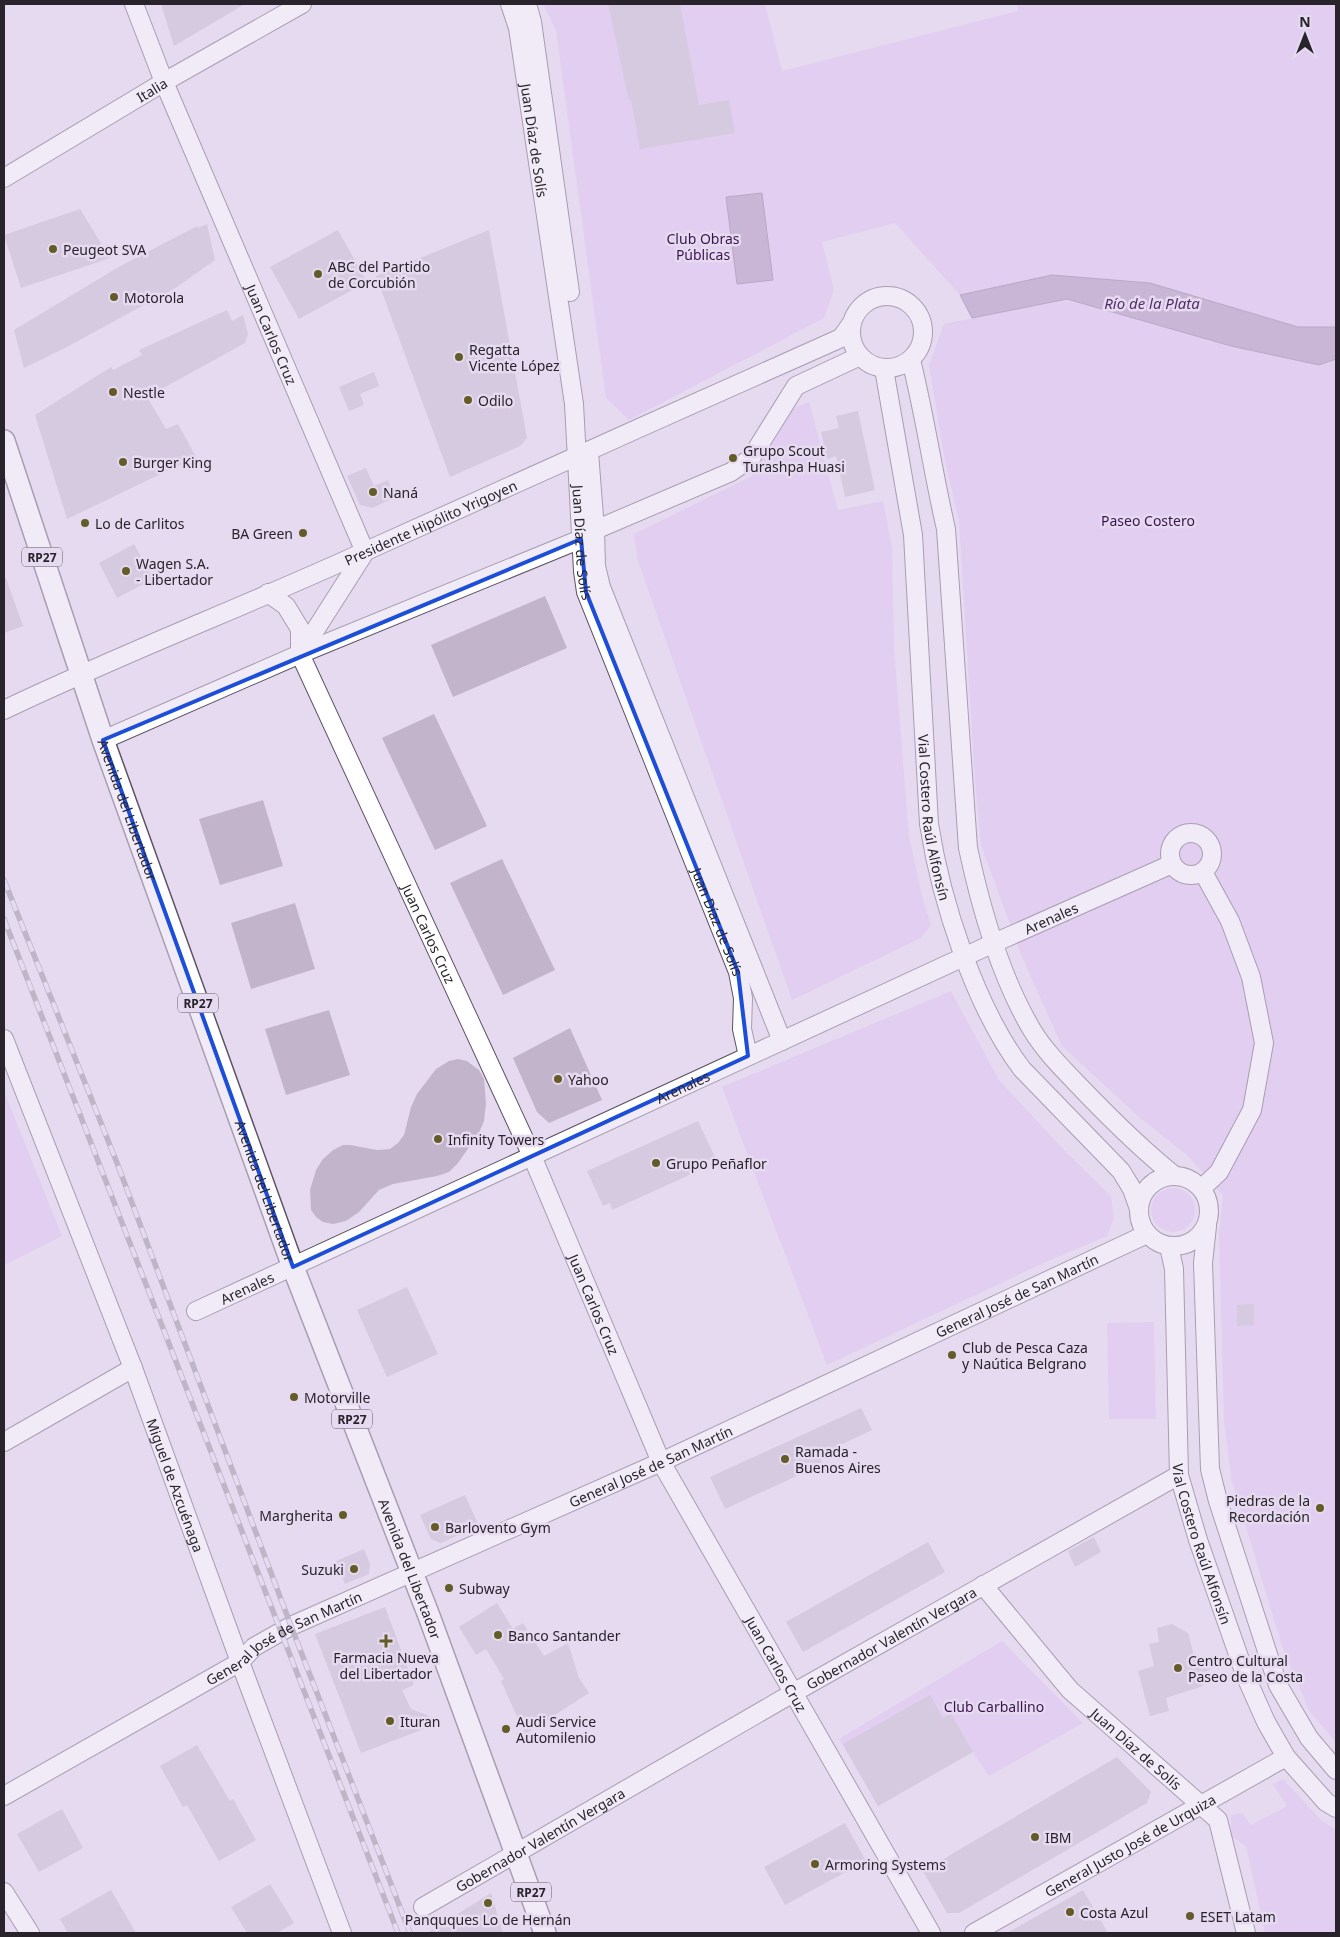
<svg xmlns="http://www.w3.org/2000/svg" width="1340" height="1937" viewBox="0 0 1340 1937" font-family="'Noto Sans',sans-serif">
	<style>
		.green { fill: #dcbfef }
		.water { fill: #a68ab8; stroke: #806b8e }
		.building { fill: #c2b5cb }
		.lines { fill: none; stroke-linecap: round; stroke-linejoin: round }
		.minor-casing { stroke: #5e5365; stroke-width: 20 }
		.major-casing { stroke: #5e5365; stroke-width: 24 }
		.minor { stroke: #fff; stroke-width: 18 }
		.major { stroke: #fff; stroke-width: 21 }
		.rail-casing { stroke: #8f8796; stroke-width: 5.5 }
		.rail { stroke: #e6daf0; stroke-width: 4; stroke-dasharray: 11; stroke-linecap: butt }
		.marked { fill: none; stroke: #1d4ed8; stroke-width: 4; stroke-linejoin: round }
		.poi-dot { fill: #635c28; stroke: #e6daf0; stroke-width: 2 }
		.labels { text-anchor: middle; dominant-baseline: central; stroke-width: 5; stroke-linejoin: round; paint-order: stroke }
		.shield { fill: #e6daf0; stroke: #625b67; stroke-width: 1 }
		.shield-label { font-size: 12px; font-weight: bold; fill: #29242c }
		.street-label { font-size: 14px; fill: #29242c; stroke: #e6daf0 }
		.park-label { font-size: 14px; fill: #3b154e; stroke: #e6daf0 }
		.poi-label { font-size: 14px; fill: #29242c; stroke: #e6daf0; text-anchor: start }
		.water-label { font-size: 15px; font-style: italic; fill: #532e69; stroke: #e6daf0 }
	</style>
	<rect width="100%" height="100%" fill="#e6daf0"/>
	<path class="green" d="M543 4H765L782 71 1018 11 1017 4H1336V327H1298L1150 283 1052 275 960 295 895 223 822 242 834 290 824 318 629 420 606 398 556 30Z
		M1067 299 1231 346 1319 365 1336 359V1742L1310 1712 1284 1652 1231 1478 1224 1420 1219 1234 1223 1196 1187 1155 1140 1118 1062 1046 1022 957 981 845 975 780 959 520 945 461 929 365 944 324Z
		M809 402 838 510 883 501 892 547 894 648 909 837 923 900 931 925 921 938 792 1000 637 558 634 534 752 476 792 409Z
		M951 991 999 1080 1064 1150 1111 1196 1114 1218 1107 1236 1037 1266 827 1365 722 1087Z
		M4 1091 62 1236 4 1265Z
		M1151 1210a22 22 0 1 1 44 0a22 22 0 1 1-44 0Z
		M1154 1322 1156 1419H1109L1107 1323Z
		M1002 1641 1083 1723 989 1776 973 1752 878 1806 839 1739Z
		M1283 1779 1320 1819 1336 1830V1933H1265L1246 1846 1231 1836V1815L1242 1813 1251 1825 1287 1806 1273 1784Z"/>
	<path class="water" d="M762 193 773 280 737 284 726 197Z
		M1052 275 1150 283 1298 327H1336V359L1319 365 1231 346 1067 299 972 318 960 295Z"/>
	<path class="building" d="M161 4H245L174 46Z
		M608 4H680L699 105 729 100 735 133 640 149 631 99 629 100Z
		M80 209 110 258 21 288 4 235Z
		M207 224 215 260 177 287 65 348 24 368 14 330 117 268 197 226 198 228Z
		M338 230 367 282 299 319 270 267Z
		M489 230 527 438 520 446 450 477 376 276Z
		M227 310 232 321 243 315 248 334 245 343 147 397 166 429 178 424 196 457 67 519 35 415 111 367 113 370 142 355 139 350Z
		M374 372 379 386 360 394 364 405 349 411 339 387Z
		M858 411 875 490 845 497 836 456 827 459 821 432 839 428 836 416Z
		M366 468 374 486 388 480 396 497 372 508 360 505 347 476Z
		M134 544 153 579 117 598 99 563Z
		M6 578 23 626 4 633V579Z
		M545 596 567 648 453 697 431 645Z
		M434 714 487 826 435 850 382 738Z
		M263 800 283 866 220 885 199 819Z
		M502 859 555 970 503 995 450 883Z
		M295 903 315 969 251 989 231 923Z
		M329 1010 350 1075 286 1095 265 1029Z
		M570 1028 602 1100 549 1123 537 1112 513 1058Z
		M458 1059 467 1061 479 1070 484 1079 486 1104 484 1121 479 1133 458 1163 449 1172 437 1176 393 1184 379 1190 359 1212 346 1221 333 1224 323 1222 316 1217 311 1210 310 1190 316 1170 323 1159 333 1150 343 1145H350L377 1150 390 1149 398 1143 404 1135 411 1107 417 1094 436 1069 449 1061Z
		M698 1121 715 1157 707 1160 709 1166 612 1210 610 1203 603 1206 587 1171Z
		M407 1287 438 1354 387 1377 357 1310Z
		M1254 1304V1325L1237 1326V1305Z
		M861 1408 872 1430 819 1455 823 1464 725 1509 710 1477Z
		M465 1495 479 1526 441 1543 431 1539 420 1515Z
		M1094 1537 1101 1552 1075 1567 1068 1551Z
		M928 1542 945 1572 803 1652 786 1622Z
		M364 1549 370 1564 369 1574 345 1584 336 1561Z
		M497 1603 513 1629 523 1623 544 1656 568 1643 579 1678 589 1693 525 1734 501 1681 504 1679 486 1649 476 1655 459 1627Z
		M385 1607 414 1685 402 1690 411 1709 429 1716 432 1726 361 1753 315 1634Z
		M1172 1624 1188 1633 1195 1659 1206 1656 1210 1670 1200 1673 1203 1686 1166 1698 1169 1711 1150 1716 1138 1671 1154 1666 1149 1644 1159 1642 1157 1628Z
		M930 1695 943 1718 951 1714 973 1752 878 1806 843 1744Z
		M197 1745 230 1801 233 1799 256 1840 219 1861 187 1805 183 1807 160 1766Z
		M1117 1757 1151 1792 1147 1803 959 1913H947L923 1871Z
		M62 1809 83 1848 39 1872 17 1834Z
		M845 1823 866 1861 785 1905 764 1867Z
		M270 1884 294 1923 277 1933H247L231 1907Z
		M111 1890 136 1933H68L60 1919Z
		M1083 1890 1108 1933H1007Z
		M491 1893 503 1933H427Z"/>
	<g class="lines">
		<g class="minor-casing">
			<g id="minor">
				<path id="s1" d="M134 4 164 82 365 552 300 654"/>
				<path id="s2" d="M510 4 518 28 574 404 583 571 586 592 738 972 743 998 742 1029 748 1056"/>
				<path d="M527 4 532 22 570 292"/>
				<path id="s3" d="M4 178 164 82 302 4"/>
				<circle cx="887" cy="332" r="36"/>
				<path d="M911 360C925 416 933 473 946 529L968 848C981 909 1000 976 1032 1030 1046 1053 1065 1071 1084 1091 1113 1121 1142 1150 1175 1176"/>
				<path id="s4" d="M884 369 913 535 929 824C941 901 975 1007 1022 1069L1121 1171 1132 1189 1139 1209"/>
				<path d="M589 452 595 530 596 566 601 587 782 1041"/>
				<path id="s5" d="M268 593 286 606 300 629V654L532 1156 661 1462 931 1933"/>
				<path id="s6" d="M4 710C123 653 246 606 366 551 525 480 682 408 841 338L851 324"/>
				<path d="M103 740 300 654 581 539 595 530 731 472 751 458 796 386 860 356"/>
				<circle cx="1191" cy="854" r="21"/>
				<path id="s7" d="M4 1039 133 1368 240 1662 342 1933"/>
				<circle cx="1174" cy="1211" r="35"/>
				<path d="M1202 1188 1219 1172 1252 1110 1264 1043 1251 977 1230 921 1203 872"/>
				<path d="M1207 1226 1203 1263 1210 1469 1218 1501 1278 1685 1309 1738 1336 1770"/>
				<path id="s8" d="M1169 1246 1174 1269 1179 1475 1198 1540 1246 1677 1266 1722 1286 1757 1326 1802 1336 1808"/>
				<path id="s9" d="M196 1311 994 943 1172 864"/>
				<path d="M4 1442 133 1368"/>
				<path id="s10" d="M983 1585 1070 1690 1218 1820 1246 1933"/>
				<path id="s11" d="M4 1796 240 1662 254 1647 291 1626 661 1462 1147 1234"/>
				<path d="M4 1892 30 1933"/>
				<path id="s12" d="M423 1907 793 1693 1179 1475"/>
				<path id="s13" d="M974 1933 1286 1757"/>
			</g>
		</g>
		<g class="major-casing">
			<g id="major">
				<path id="s14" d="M4 441 103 740 293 1267 429 1616 545 1933"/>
			</g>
		</g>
		<use href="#minor" class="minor"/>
		<use href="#major" class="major"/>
		<g class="rail-casing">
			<path id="rail" d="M4 880 117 1163 291 1626 410 1933
				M4 919 398 1933"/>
		</g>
		<use href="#rail" class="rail"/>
	</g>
	<path d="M0 0H1340V1937H0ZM581 539 586 592 738 972 748 1056 293 1267 103 740Z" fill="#e6daf0" fill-opacity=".55" fill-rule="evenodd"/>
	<path class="marked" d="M581 539 586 592 738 972 748 1056 293 1267 103 740Z"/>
	<g class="poi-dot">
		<circle cx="53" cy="249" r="5"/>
		<circle cx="318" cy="274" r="5"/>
		<circle cx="114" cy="297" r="5"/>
		<circle cx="459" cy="357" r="5"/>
		<circle cx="113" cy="392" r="5"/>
		<circle cx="468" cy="400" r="5"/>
		<circle cx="733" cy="458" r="5"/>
		<circle cx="123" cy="462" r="5"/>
		<circle cx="373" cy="492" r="5"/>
		<circle cx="85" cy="523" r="5"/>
		<circle cx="303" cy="533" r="5"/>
		<circle cx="126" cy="571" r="5"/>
		<circle cx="558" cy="1079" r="5"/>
		<circle cx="438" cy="1139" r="5"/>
		<circle cx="656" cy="1163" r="5"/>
		<circle cx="952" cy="1355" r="5"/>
		<circle cx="294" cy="1397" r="5"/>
		<circle cx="785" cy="1459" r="5"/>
		<circle cx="1320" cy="1508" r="5"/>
		<circle cx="343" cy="1515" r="5"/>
		<circle cx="435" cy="1527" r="5"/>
		<circle cx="354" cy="1569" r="5"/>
		<circle cx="449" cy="1588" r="5"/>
		<circle cx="498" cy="1635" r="5"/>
		<path d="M383.5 1633.5h5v5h5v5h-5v5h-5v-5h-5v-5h5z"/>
		<circle cx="1178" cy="1668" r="5"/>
		<circle cx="390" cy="1721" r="5"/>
		<circle cx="506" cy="1729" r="5"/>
		<circle cx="1035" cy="1837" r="5"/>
		<circle cx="815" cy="1864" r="5"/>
		<circle cx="488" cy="1903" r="5"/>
		<circle cx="1070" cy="1912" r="5"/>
		<circle cx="1190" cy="1916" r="5"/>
	</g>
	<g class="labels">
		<g class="shield">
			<rect x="22" y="547.5" width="40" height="19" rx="4"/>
			<rect x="178" y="993.5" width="40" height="19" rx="4"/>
			<rect x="332" y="1409.5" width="40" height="19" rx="4"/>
			<rect x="511" y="1882.5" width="40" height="19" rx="4"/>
		</g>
		<g class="shield-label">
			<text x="42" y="557">RP27</text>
			<text x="198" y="1003">RP27</text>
			<text x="352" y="1419">RP27</text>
			<text x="531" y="1892">RP27</text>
		</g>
		<g class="street-label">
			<text stroke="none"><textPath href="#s3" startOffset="172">Italia</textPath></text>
			<text stroke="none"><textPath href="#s2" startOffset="139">Juan Díaz de Solís</textPath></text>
			<text stroke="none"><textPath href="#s1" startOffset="358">Juan Carlos Cruz</textPath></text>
			<text stroke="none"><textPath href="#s6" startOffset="466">Presidente Hipólito Yrigoyen</textPath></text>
			<text stroke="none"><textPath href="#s2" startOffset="544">Juan Díaz de Solís</textPath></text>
			<text stroke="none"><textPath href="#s14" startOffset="389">Avenida del Libertador</textPath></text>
			<text stroke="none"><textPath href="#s4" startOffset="452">Vial Costero Raúl Alfonsín</textPath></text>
			<text stroke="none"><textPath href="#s9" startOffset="941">Arenales</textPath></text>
			<text stroke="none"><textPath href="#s2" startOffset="949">Juan Díaz de Solís</textPath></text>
			<text stroke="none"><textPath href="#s5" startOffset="382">Juan Carlos Cruz</textPath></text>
			<text stroke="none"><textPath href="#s9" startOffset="536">Arenales</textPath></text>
			<text stroke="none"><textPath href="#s14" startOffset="794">Avenida del Libertador</textPath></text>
			<text stroke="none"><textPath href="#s9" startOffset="56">Arenales</textPath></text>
			<text stroke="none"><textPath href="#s11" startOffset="1132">General José de San Martín</textPath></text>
			<text stroke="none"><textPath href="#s5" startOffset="788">Juan Carlos Cruz</textPath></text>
			<text stroke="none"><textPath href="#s11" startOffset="728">General José de San Martín</textPath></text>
			<text stroke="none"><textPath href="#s7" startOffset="478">Miguel de Azcuénaga</textPath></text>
			<text stroke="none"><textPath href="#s8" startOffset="302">Vial Costero Raúl Alfonsín</textPath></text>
			<text stroke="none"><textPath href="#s14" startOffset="1199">Avenida del Libertador</textPath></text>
			<text stroke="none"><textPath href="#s12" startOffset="540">Gobernador Valentín Vergara</textPath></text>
			<text stroke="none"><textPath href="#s11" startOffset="322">General José de San Martín</textPath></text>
			<text stroke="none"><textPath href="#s5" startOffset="1192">Juan Carlos Cruz</textPath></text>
			<text stroke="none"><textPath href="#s10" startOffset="225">Juan Díaz de Solís</textPath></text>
			<text stroke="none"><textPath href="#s12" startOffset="135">Gobernador Valentín Vergara</textPath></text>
			<text stroke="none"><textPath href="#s13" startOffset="179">General Justo José de Urquiza</textPath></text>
		</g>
		<g class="park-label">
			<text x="703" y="238">Club Obras<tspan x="703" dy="16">Públicas</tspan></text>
			<text x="1148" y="520">Paseo Costero</text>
			<text x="994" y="1706">Club Carballino</text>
		</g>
		<g class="poi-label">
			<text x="63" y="249">Peugeot SVA</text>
			<text x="328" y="266">ABC del Partido<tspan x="328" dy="16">de Corcubión</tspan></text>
			<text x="124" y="297">Motorola</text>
			<text x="469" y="349">Regatta<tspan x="469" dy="16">Vicente López</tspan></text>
			<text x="123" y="392">Nestle</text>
			<text x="478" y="400">Odilo</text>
			<text x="743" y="450">Grupo Scout<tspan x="743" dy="16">Turashpa Huasi</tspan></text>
			<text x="133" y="462">Burger King</text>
			<text x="383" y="492">Naná</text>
			<text x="95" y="523">Lo de Carlitos</text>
			<text x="293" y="533" text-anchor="end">BA Green</text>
			<text x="136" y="563">Wagen S.A.<tspan x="136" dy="16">- Libertador</tspan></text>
			<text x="568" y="1079">Yahoo</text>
			<text x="448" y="1139">Infinity Towers</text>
			<text x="666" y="1163">Grupo Peñaflor</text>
			<text x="962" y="1347">Club de Pesca Caza<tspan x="962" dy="16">y Naútica Belgrano</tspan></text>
			<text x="304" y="1397">Motorville</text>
			<text x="795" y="1451">Ramada -<tspan x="795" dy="16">Buenos Aires</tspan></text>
			<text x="1310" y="1500" text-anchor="end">Piedras de la<tspan x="1310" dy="16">Recordación</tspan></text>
			<text x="333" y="1515" text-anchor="end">Margherita</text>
			<text x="445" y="1527">Barlovento Gym</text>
			<text x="344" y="1569" text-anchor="end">Suzuki</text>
			<text x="459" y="1588">Subway</text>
			<text x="508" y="1635">Banco Santander</text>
			<text x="386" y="1657" text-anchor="middle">Farmacia Nueva<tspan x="386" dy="16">del Libertador</tspan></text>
			<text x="1188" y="1660">Centro Cultural<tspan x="1188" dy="16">Paseo de la Costa</tspan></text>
			<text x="400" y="1721">Ituran</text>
			<text x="516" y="1721">Audi Service<tspan x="516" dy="16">Automilenio</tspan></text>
			<text x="1045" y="1837">IBM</text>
			<text x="825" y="1864">Armoring Systems</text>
			<text x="1080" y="1912">Costa Azul</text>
			<text x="1200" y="1916">ESET Latam</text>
			<text x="488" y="1919" text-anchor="middle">Panquques Lo de Hernán</text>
		</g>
		<g class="water-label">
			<text x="1152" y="303">Río de la Plata</text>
		</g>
	</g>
	<rect width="1340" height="1937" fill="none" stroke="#29242c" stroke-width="10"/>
	<g transform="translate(1305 35)" stroke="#e6daf0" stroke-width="4" paint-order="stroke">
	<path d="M0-4L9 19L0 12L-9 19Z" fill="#29242c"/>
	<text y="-8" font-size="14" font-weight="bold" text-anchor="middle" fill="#29242c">N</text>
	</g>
</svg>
